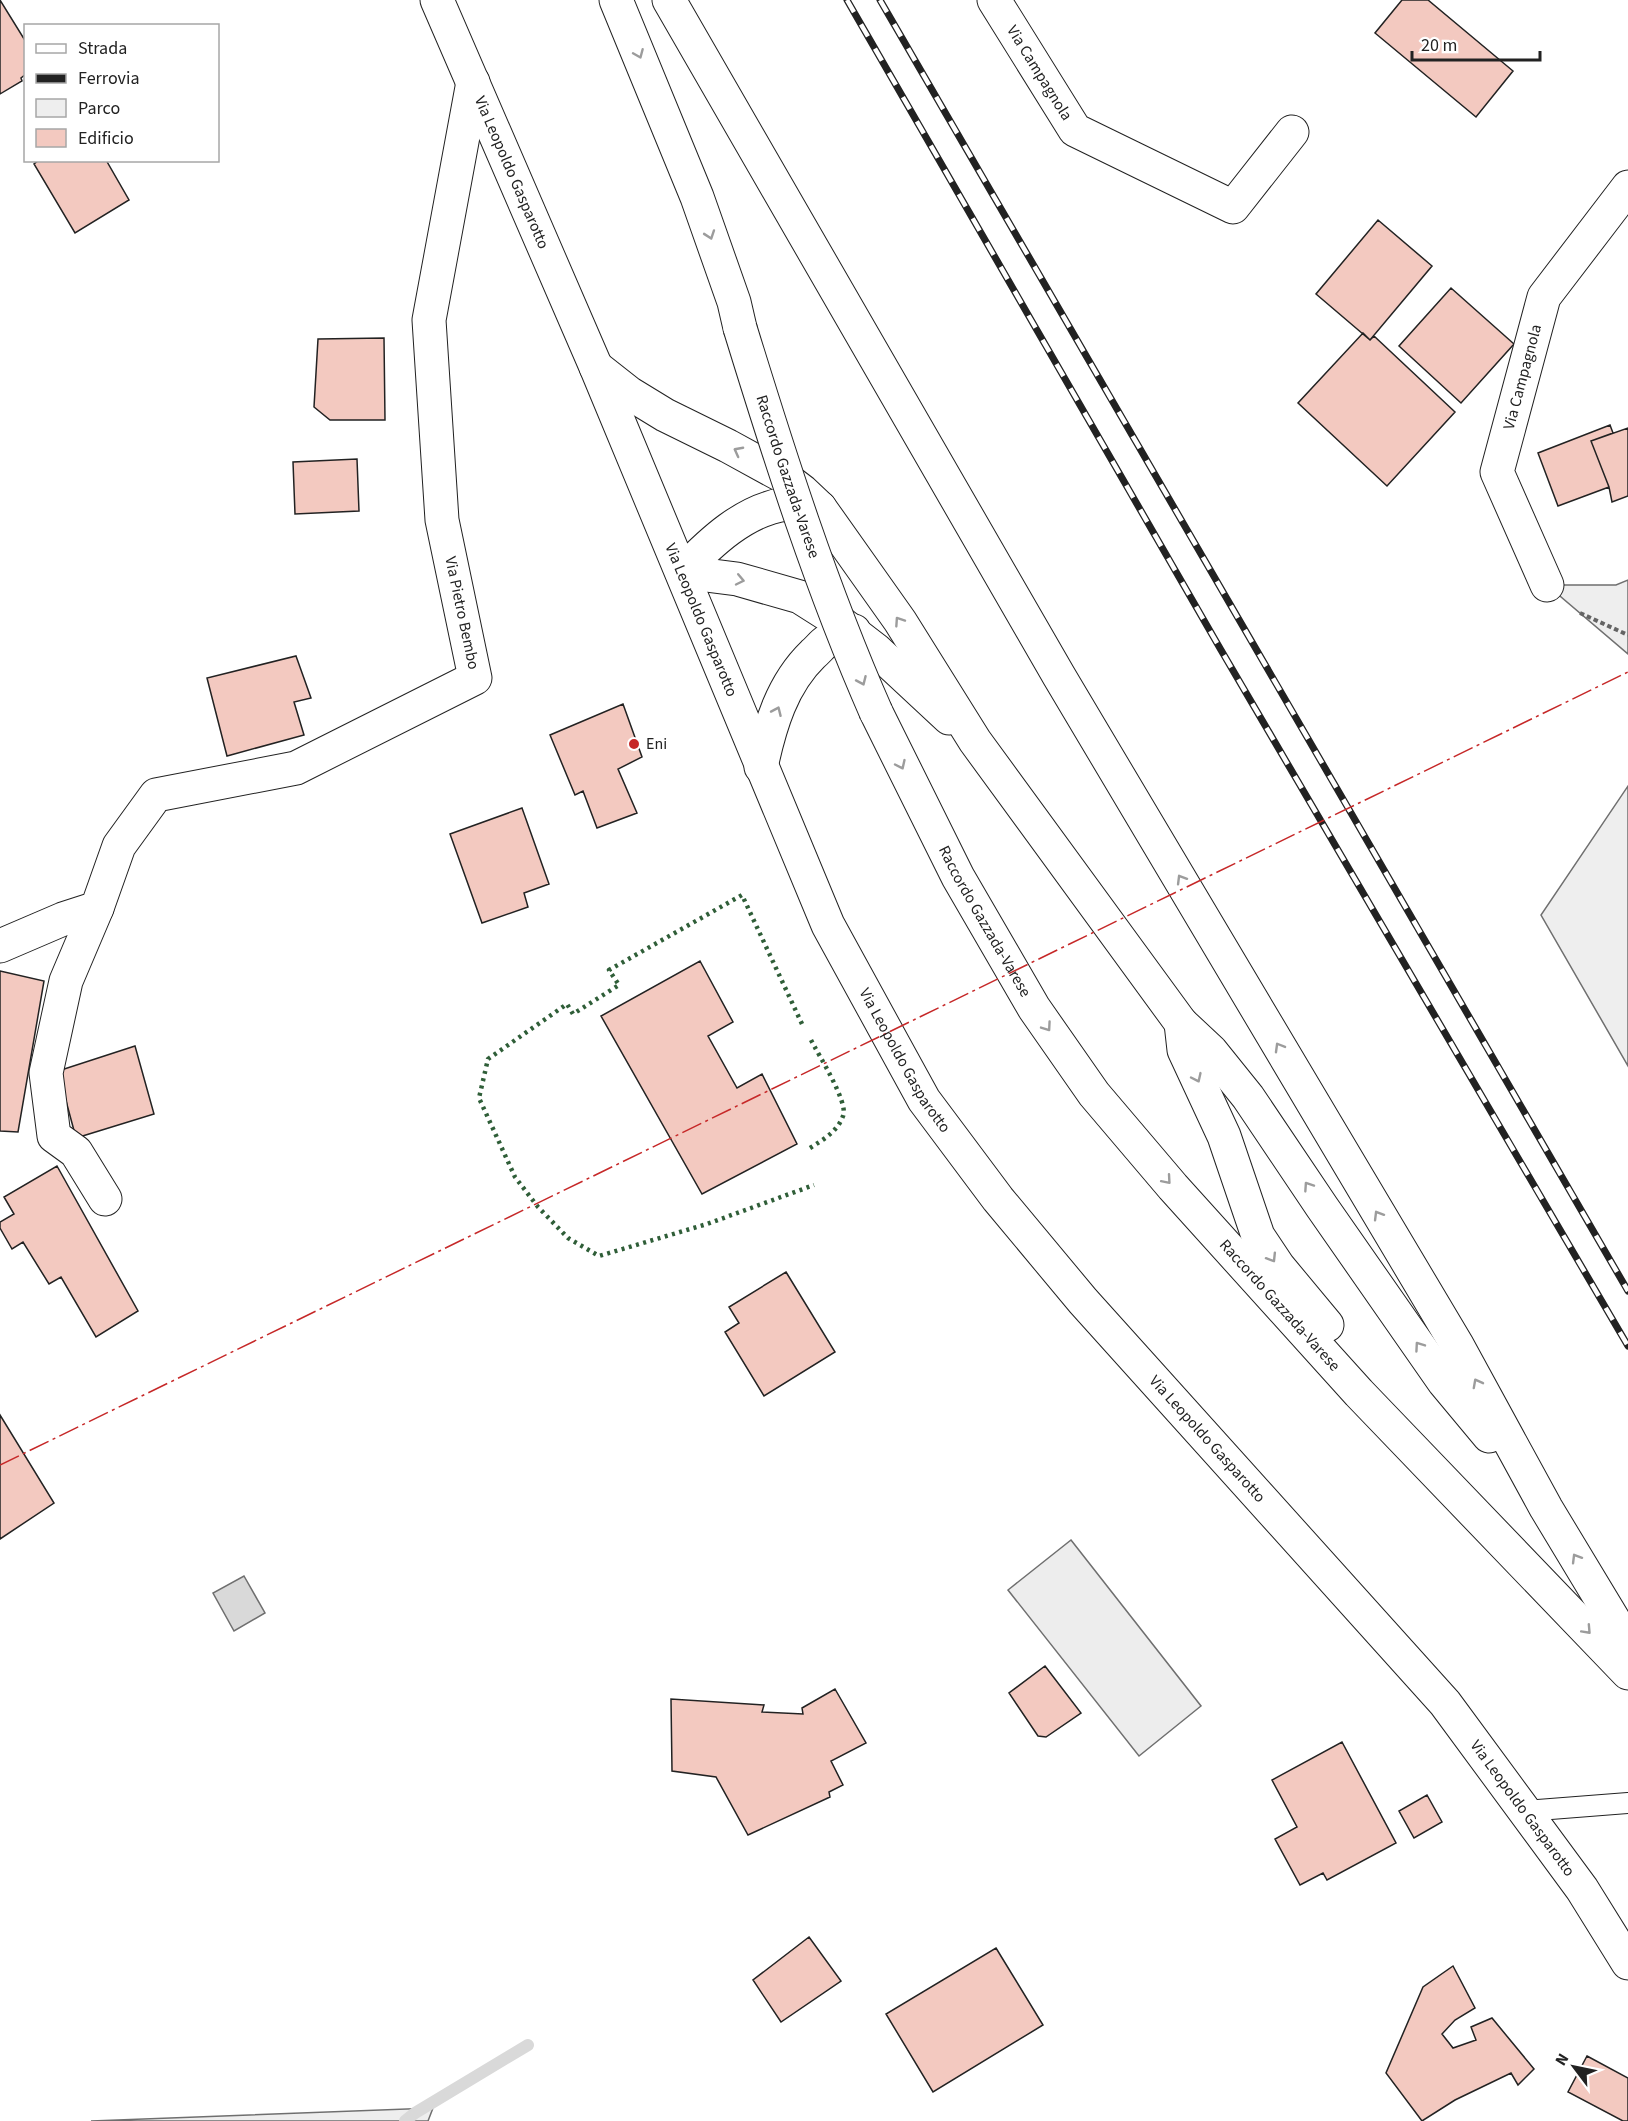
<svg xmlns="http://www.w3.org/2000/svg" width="1628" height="2121" viewBox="0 0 1628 2121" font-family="'Source Sans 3',sans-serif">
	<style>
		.green { fill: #eee; stroke: #6f6f6f; stroke-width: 1.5 }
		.parking { fill: #ededed; stroke: #6f6f6f; stroke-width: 1.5 }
		.water { fill: #d9d9d9; stroke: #6f6f6f; stroke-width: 1.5 }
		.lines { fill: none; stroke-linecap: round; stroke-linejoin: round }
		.stream { stroke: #d9d9d9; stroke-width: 12 }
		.building { fill: #f3c9c0; stroke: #222; stroke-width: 1.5 }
		.service-casing { stroke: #222; stroke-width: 22 }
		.minor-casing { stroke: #222; stroke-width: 35 }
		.secondary-casing { stroke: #222; stroke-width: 35 }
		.trunk-casing { stroke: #222; stroke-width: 35 }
		.path { stroke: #646464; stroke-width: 4; stroke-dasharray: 4.5 3; stroke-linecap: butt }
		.service { stroke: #fff; stroke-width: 20 }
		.minor { stroke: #fff; stroke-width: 33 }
		.secondary { stroke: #fff; stroke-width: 33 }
		.trunk { stroke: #fff; stroke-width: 33 }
		.rail-casing { stroke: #222; stroke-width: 7 }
		.rail { stroke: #fff; stroke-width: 4.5; stroke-dasharray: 14; stroke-linecap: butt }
		.trunk-bridge-casing { stroke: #222; stroke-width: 35; stroke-linecap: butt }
		.trunk-bridge { stroke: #fff; stroke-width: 33 }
		.hedge { stroke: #2f5e38; stroke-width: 4.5; stroke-dasharray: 3 4.5; stroke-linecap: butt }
		.power { stroke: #c62828; stroke-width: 1.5; stroke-dasharray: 21 4.5 3 4.5; stroke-linecap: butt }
		.oneway { stroke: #9c9c9c }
		.poi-dot { fill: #c62828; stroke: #fff; stroke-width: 2 }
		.labels { text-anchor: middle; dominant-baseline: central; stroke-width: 4.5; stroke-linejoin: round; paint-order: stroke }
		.street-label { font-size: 16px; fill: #222; stroke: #fff }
		.poi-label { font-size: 16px; fill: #222; stroke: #fff; text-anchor: start }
	</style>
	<rect width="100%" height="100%" fill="#fff"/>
	<path class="green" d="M1628 580V654L1547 585H1616Z
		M1628 786V1066L1541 915Z
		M433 2108 428 2121H91Z"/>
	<path class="parking" d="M1071 1540 1201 1706 1139 1756 1008 1590Z"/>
	<path class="water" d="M244 1576 265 1613 234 1631 213 1593Z"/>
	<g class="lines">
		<path class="stream" d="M405 2121 415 2113 528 2045"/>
	</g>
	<path class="building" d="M0 0 26 42V74L21 78 22 81 0 94Z
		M1402 0H1428L1513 71 1476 117 1375 33Z
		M39 160H106L129 200 75 233 34 164Z
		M1378 220 1432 266 1370 340 1316 294Z
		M1451 288 1514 344 1461 403 1399 346Z
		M1363 333 1370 340 1374 336 1455 412 1387 486 1298 403Z
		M384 338 385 420H330L314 407 318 339Z
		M1610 425 1613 433 1591 441 1609 487 1558 506 1538 453Z
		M1628 428V496L1612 502 1609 487 1591 441Z
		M357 459 359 511 295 514 293 462Z
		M296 656 311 698 294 702 304 735 227 756 207 678Z
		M623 704 642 757 618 769 637 813 597 828 583 791 575 795 550 735Z
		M522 808 549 884 524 893 528 907 482 923 450 834Z
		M700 961 733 1022 708 1036 737 1088 762 1074 797 1144 702 1194 601 1016Z
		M0 971 44 981 18 1132 0 1131Z
		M135 1046 154 1114 76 1138 58 1071Z
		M57 1166 138 1311 96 1337 61 1277 49 1284 23 1242 12 1249 0 1228V1222L14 1214 4 1197Z
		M786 1272 835 1352 764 1396 725 1332 739 1323 729 1307Z
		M0 1415 54 1503 0 1539Z
		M1045 1666 1081 1713 1046 1737 1038 1736 1009 1693Z
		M835 1689 866 1743 831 1761 843 1785 829 1792 830 1797 748 1835 716 1777 672 1771 671 1699 764 1705 762 1712 803 1714 802 1708Z
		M1342 1742 1396 1843 1327 1880 1323 1873 1300 1885 1275 1839 1297 1827 1272 1780Z
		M1427 1795 1442 1822 1414 1838 1399 1811Z
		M809 1937 841 1981 781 2022 753 1980Z
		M996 1948 1043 2025 933 2092 886 2014Z
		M1453 1966 1475 2008 1455 2020 1442 2034 1453 2048 1476 2040 1471 2027 1492 2018 1534 2069 1518 2085 1511 2073 1455 2100 1422 2121 1386 2073 1423 1987Z
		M1587 2056 1628 2078V2121H1623L1568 2092Z"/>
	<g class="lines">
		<g class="service-casing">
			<path id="service" d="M1525 1811 1628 1803"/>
		</g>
		<g class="minor-casing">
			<g id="minor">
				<path id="s1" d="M994 0 1075 130 1233 207 1292 132"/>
				<path id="s2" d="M1547 585 1497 472 1544 297 1628 187"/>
				<path d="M97 908 66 981 46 1073 54 1136 76 1152 105 1199"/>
				<path d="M0 946 63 919 97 908 119 846 156 795 296 768 475 678 442 520 429 320 473 82"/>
			</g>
		</g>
		<g class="secondary-casing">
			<g id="secondary">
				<path id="s3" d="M437 0 596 367 828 925 924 1100 998 1199 1083 1301 1445 1703 1582 1889 1628 1963"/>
			</g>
		</g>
		<g class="trunk-casing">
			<g id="trunk">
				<path d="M616 0 697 197 734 302 740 328"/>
				<path d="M669 0 1059 676 1457 1345 1546 1508 1628 1644"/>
				<path d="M596 367 629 393 665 415 728 446 781 475 802 491 820 508 900 621 975 741 1181 1023 1211 1051 1248 1097 1322 1207 1444 1382 1489 1436"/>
				<path d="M682 572 737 579 800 597 841 623 876 650 949 718"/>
				<path d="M682 572C710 543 745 509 787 504 797 502 810 507 820 508"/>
				<path id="s4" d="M876 712 958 877 1034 1008 1094 1094 1173 1187 1359 1393 1628 1673"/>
				<path d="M761 767C770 725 782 684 813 654 818 650 822 644 827 641 835 637 845 635 854 631"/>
				<path d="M1181 1023 1184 1050 1224 1136 1258 1236 1278 1266 1327 1325"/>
			</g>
		</g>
		<path class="path" d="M1580 613 1628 635"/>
		<use href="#service" class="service"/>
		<use href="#minor" class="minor"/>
		<use href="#secondary" class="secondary"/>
		<use href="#trunk" class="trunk"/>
		<g class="rail-casing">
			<path id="rail" d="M847 0 1221 650 1628 1346
				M880 0 1628 1291"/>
		</g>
		<use href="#rail" class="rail"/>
		<g class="trunk-bridge-casing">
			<g id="trunk-bridge">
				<path id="s5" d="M740 328C780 458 821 587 876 712"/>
			</g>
		</g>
		<use href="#trunk-bridge" class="trunk-bridge"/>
		<path class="hedge" d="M802 1024 742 895 609 970 619 985 573 1014 567 1004 488 1059 479 1098 515 1177 538 1207 568 1238 599 1256 707 1224 814 1185
			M810 1148C824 1139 837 1132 843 1116 849 1103 818 1054 811 1040"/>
		<path class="power" d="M0 1465 1628 672"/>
	</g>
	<defs><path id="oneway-chevron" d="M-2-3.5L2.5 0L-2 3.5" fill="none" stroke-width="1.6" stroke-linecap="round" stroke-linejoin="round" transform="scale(1.5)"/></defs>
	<g class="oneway">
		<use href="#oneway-chevron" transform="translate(639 54) rotate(67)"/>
		<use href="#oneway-chevron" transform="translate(710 235) rotate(71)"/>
		<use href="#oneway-chevron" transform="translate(738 451) rotate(-152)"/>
		<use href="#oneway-chevron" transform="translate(740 580) rotate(12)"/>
		<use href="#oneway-chevron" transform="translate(899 621) rotate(-124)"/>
		<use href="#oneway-chevron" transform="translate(862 681) rotate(66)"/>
		<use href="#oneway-chevron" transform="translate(777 711) rotate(-66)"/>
		<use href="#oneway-chevron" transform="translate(901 765) rotate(65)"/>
		<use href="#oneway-chevron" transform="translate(1181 879) rotate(-121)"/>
		<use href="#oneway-chevron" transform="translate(1047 1027) rotate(55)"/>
		<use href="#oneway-chevron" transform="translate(1279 1047) rotate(-120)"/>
		<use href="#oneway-chevron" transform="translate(1197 1078) rotate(65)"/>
		<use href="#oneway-chevron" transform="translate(1167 1180) rotate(49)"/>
		<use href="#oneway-chevron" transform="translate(1308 1186) rotate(-124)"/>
		<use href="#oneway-chevron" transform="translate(1378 1215) rotate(-121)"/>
		<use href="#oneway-chevron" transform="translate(1272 1258) rotate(58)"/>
		<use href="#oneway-chevron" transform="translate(1419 1346) rotate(-125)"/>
		<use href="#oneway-chevron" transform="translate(1477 1383) rotate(-118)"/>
		<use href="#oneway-chevron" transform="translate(1576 1558) rotate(-121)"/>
		<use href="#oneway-chevron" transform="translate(1587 1630) rotate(47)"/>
	</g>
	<circle class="poi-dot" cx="634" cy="744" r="6"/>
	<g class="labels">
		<g class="street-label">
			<text stroke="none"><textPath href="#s1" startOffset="86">Via Campagnola</textPath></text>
			<text stroke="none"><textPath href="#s3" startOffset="188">Via Leopoldo Gasparotto</textPath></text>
			<text stroke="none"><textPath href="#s2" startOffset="222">Via Campagnola</textPath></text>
			<text stroke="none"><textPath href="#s5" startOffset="156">Raccordo Gazzada-Varese</textPath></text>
			<text transform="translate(462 613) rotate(78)">Via Pietro Bembo</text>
			<text stroke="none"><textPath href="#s3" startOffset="674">Via Leopoldo Gasparotto</textPath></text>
			<text stroke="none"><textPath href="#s4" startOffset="236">Raccordo Gazzada-Varese</textPath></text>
			<text stroke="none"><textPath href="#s3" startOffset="1160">Via Leopoldo Gasparotto</textPath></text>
			<text stroke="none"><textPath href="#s4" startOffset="722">Raccordo Gazzada-Varese</textPath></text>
			<text stroke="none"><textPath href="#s3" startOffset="1646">Via Leopoldo Gasparotto</textPath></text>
			<text stroke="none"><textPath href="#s3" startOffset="2132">Via Leopoldo Gasparotto</textPath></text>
		</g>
		<g class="poi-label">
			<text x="646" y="744">Eni</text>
		</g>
	</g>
	<rect x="24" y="24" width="195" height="138" fill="#ffffff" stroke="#a7a7a7" stroke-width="1.5"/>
	<rect x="36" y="44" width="30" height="9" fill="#ffffff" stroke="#a7a7a7" stroke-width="1.5"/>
	<text x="78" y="54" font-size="18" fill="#222222">Strada</text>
	<rect x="36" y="74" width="30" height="9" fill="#222222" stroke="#a7a7a7" stroke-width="1.5"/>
	<text x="78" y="84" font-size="18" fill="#222222">Ferrovia</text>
	<rect x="36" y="99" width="30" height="18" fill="#eeeeee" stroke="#a7a7a7" stroke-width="1.5"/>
	<text x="78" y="114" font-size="18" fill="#222222">Parco</text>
	<rect x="36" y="129" width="30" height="18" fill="#f3c9c0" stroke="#a7a7a7" stroke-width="1.5"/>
	<text x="78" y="144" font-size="18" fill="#222222">Edificio</text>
	<g transform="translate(1574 2067) rotate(302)" stroke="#ffffff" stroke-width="4.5" paint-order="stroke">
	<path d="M0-4.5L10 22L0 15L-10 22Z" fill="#222222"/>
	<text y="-9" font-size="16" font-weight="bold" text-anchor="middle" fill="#222222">N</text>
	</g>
	<path d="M1412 51v9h128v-9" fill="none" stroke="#222222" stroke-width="3"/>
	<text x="1421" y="51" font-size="18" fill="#222222" stroke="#ffffff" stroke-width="4.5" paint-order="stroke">20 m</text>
</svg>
